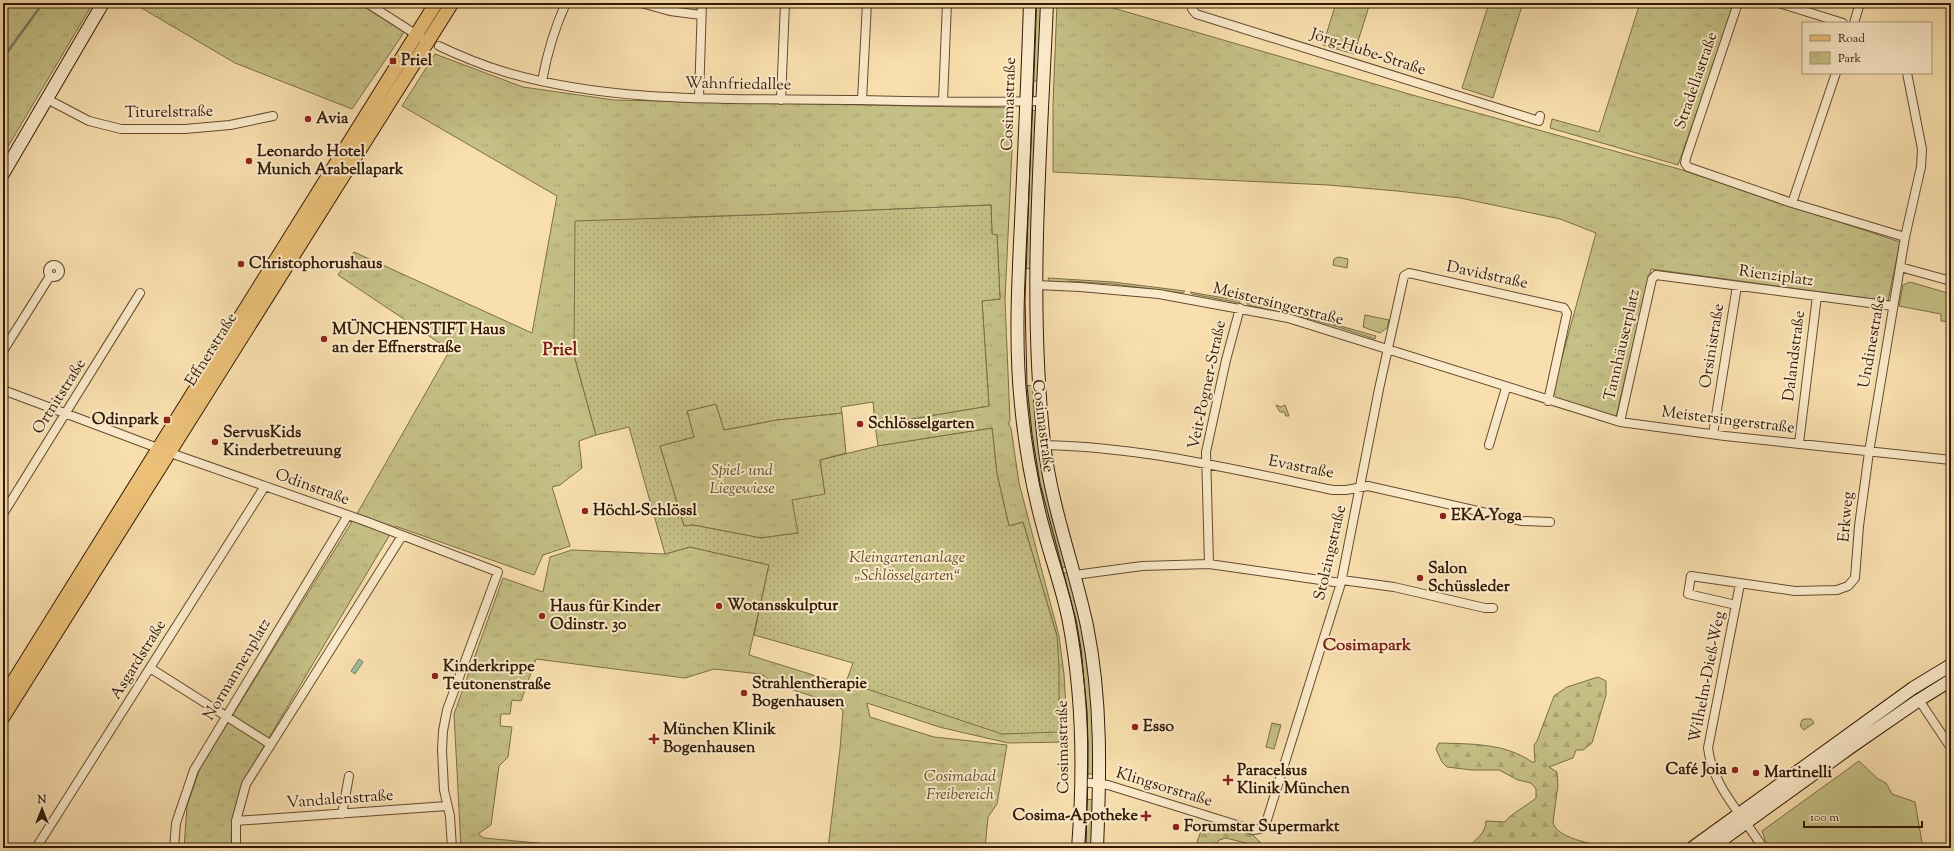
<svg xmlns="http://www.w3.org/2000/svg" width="1954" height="851" viewBox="0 0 1954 851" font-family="'Sorts Mill Goudy',serif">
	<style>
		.grass { fill: #c5c085; stroke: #7c6d46 }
		.forest { fill: url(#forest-firs); stroke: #7c6d46 }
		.park { fill: url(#park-tufts); stroke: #7c6d46 }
		.garden { fill: url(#garden-dots); stroke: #7c6d46 }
		.water { fill: #9fbda6; stroke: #737c66 }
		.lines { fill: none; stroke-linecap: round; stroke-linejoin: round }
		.stream { stroke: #737c66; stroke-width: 2.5 }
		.street-casing { stroke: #644b30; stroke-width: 10 }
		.secondary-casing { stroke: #321a06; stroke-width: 14 }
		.primary-casing { stroke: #321a06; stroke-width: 15 }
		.street { stroke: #fbeaca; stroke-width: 8 }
		.secondary { stroke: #fbeaca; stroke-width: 12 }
		.primary { stroke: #ecc077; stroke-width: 13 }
		.tram { stroke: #321a06; stroke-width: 1 }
		.poi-dot { fill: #8f2418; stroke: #fbeaca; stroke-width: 1.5 }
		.labels { text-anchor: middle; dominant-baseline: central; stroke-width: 4; stroke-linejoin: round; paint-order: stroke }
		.street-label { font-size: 16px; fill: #321a06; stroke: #fbeaca }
		.poi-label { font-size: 16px; font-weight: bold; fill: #321a06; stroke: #fbeaca; text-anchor: start }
		.park-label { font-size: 16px; font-style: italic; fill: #5e4c2c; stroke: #fbeaca }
		.neighbourhood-label { font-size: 17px; font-weight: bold; fill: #7a1f14; stroke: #fbeaca }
		.quarter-label { font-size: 18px; font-weight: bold; fill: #7a1f14; stroke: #fbeaca }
	</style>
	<defs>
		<pattern id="forest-firs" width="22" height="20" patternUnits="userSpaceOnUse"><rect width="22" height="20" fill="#c5c085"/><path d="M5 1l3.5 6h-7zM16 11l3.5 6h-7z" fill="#aaa471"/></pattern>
		<pattern id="park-tufts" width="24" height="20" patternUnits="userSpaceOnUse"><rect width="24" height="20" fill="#c5c085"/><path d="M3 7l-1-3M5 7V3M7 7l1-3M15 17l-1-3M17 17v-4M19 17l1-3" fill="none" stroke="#aaa471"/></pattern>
		<pattern id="garden-dots" width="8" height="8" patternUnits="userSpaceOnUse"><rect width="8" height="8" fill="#c5c085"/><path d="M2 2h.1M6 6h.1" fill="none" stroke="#aaa471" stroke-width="1.8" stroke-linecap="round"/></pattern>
	</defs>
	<rect width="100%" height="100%" fill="#f9dfae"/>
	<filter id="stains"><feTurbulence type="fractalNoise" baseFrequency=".005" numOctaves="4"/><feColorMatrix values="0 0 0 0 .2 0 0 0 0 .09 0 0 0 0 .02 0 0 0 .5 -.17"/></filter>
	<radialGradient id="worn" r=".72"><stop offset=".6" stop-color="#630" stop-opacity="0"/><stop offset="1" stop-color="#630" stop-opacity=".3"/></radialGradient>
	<path class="grass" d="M1033 3H1044L1041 81H1030Z
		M1029 110 1040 111 1034 269 1022 268Z
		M1048 278 1113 282 1185 291 1183 293 1113 284 1068 281 1066 284 1049 282Z
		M1910 282 1951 294V322L1941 321V314L1899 306 1903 285Z
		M1190 292 1241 301 1239 303 1192 294Z
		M1246 302 1286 311 1284 313 1248 305Z
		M1301 315 1376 336 1375 339 1338 327 1302 317Z
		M1365 315 1389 320 1387 328 1380 333 1363 327Z
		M1037 385 1070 566 1059 569 1034 472 1022 386Z
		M1072 571 1087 641 1096 774H1086L1060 574Z
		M1859 761 1878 779 1886 783 1892 794 1915 802 1923 848H1770L1765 840 1762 831Z
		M1084 799 1096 800 1093 848H1082Z"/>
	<path class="forest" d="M1598 677 1606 681V695L1592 743 1583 750H1576L1573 758 1549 767 1557 772 1558 785 1553 822C1556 840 1602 846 1618 848H1468C1475 839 1486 834 1486 821L1505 822C1508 816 1529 804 1536 798V789L1531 783 1518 780 1499 770H1472L1447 767 1442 762 1436 749 1439 743C1471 744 1505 743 1532 762H1535L1534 745 1537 741 1554 696 1567 687Z
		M1208 823 1253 835 1261 843 1257 846 1226 838 1219 840 1214 848H1195L1202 828Z"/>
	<path class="park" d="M3 3H93L3 155Z
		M133 3H364L405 31 352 109 235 63Z
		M1057 3H1096L1416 96 1679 169 1900 242 1888 301 1651 269 1616 417 1551 398 1596 233 1560 219 1460 198 1397 191 1328 185 1053 172V104Z
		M1336 3H1370L1354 54 1323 45Z
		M1489 3H1523L1493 98 1462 88Z
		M1640 3H1735L1678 165 1550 128 1552 119 1599 132Z
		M435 54 523 87 614 100 1014 108 1005 300 1010 421 1009 422V425L1011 428 1019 483 1059 636 1064 674 1068 742 1008 743 939 727 867 703 870 717 934 737 1007 745 997 804 988 817 985 848H828L840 749 843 711 836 704 775 684 761 674 714 669 685 678 536 659 521 701 512 700 510 714H501L500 726 512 727 508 757 499 766 491 825 478 834 484 838 590 848H461L454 714 503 578 543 592 550 557 572 550 665 554 690 547 769 565 749 655 845 685 846 682 1057 636 1023 522 1009 526 997 474 992 428 878 446 875 425 989 406 982 301 1000 299 997 235H992L991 205 757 215 690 217 574 355 596 435 579 441 582 468 560 485 552 487 570 546 543 555 534 575 395 526 242 783 232 820 231 848H184L187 806 200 768 358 512 450 350 338 275 354 252 532 333 557 196 402 106Z
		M1338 257 1348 259 1347 268 1333 265 1334 259Z
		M716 404 724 430 776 420 842 413 846 453 820 460 825 494 798 533 761 538 693 525 684 526 660 446 694 437 687 411Z
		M1276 405 1281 407 1285 405 1289 416H1286L1284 412H1280Z
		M1805 719H1811L1814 723 1804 730 1800 726 1802 720Z
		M1272 723 1281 725 1274 749 1266 747Z"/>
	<path class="garden" d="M991 205 992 234 997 235 1000 299 982 301 989 406 875 425 873 402 841 407 842 413 776 420 724 430 716 404 687 411 694 437 660 446 684 526 693 525 761 538 798 533 792 500 825 494 820 460 878 446 992 428 997 474 1009 526 1023 522 1057 636 1059 666V732L1002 734 846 682 853 663 754 635 769 565 690 547 665 554 629 427 596 435 574 355 575 221 757 215Z"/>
	<path class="water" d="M359 659 363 662 355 674 351 671Z"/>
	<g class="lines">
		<path class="stream" d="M3 58 43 3"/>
		<g class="street-casing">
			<path id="street" d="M367 3 420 37
				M641 3 670 11 701 15
				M1193 3 1192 9 1196 14 1520 115 1539 121 1540 116
				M1738 3 1686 158 1685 163 1688 167 1792 203 1905 237
				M1779 3 1843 23
				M1854 23 1860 3
				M439 46C460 56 482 65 505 72 618 105 739 98 856 100 918 101 981 103 1043 101
				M542 81C547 54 554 29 566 3
				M699 98 702 3
				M47 99 89 121 121 129H185L230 125 273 116
				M781 100 785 3
				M862 100 867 3
				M943 101 947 3
				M1792 203 1836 73
				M48 271a6 6 0 1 1 12 0a6 6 0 1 1-12 0Z
				M1900 267 1951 281
				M1036 285 1080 287 1159 294 1288 318 1620 422 1725 436 1951 460
				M3 351 50 276
				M3 390 179 456 365 521 498 572 447 710 443 731 442 750 444 790 450 816 452 848
				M1620 422 1652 279 1656 275 1893 306
				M1713 434 1737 286
				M1799 443 1817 296
				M1044 445C1143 447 1237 470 1333 490H1346L1368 486 1522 521 1550 522
				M1489 445 1506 388
				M3 514 140 293
				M1209 564 1206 452 1226 360 1240 308
				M1075 575 1142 566 1209 564 1341 583
				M1342 580 1394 587 1485 608H1493
				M1740 584 1708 748C1713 788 1743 815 1763 848
				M1736 605 1688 594 1691 576 1795 591 1837 590 1848 586 1855 578 1859 526 1869 452 1905 237 1921 167 1922 149 1907 73
				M150 668 270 744
				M1919 700 1951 748
				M1082 782 1108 785 1253 830 1260 829 1265 826 1341 583 1379 389 1404 276 1409 273 1564 308 1567 313 1548 401
				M342 814 349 776
				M236 821 447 806
				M36 848 265 486
				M174 848 176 823 194 770 348 515
				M236 848V821L246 784 402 536"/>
		</g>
		<g class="secondary-casing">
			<path id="secondary" d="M1030 3C1028 69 1025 134 1022 200 1019 268 1014 337 1021 405 1025 446 1032 487 1043 527 1051 559 1063 590 1069 622 1083 696 1084 773 1078 848
				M1047 3C1041 149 1028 297 1044 443 1051 506 1074 565 1087 626 1102 700 1100 774 1097 848
				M3 174 103 3
				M1692 848 1913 688 1951 665
				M1711 848 1851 747 1919 700 1951 680"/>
		</g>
		<g class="primary-casing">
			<path id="primary" d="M3 698 436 3
				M3 717 452 3"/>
		</g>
		<use href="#street" class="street"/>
		<use href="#secondary" class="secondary"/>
		<use href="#primary" class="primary"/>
		<path class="tram" d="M1036 3 1025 300 1027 385 1032 434 1040 483 1076 620 1081 649 1087 711 1088 743 1086 848"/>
	</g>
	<g class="poi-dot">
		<rect x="389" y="57" width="8" height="8" rx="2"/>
		<circle cx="308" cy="119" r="4"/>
		<circle cx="249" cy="161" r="4"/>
		<circle cx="241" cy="264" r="4"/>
		<circle cx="324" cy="339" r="4"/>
		<rect x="163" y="416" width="8" height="8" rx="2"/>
		<circle cx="860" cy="424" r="4"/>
		<circle cx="215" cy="442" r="4"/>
		<circle cx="585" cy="511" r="4"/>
		<circle cx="1443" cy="516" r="4"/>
		<circle cx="1420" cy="578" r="4"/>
		<circle cx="719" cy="606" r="4"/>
		<circle cx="542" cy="616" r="4"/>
		<circle cx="435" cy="676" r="4"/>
		<circle cx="744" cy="693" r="4"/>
		<circle cx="1135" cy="727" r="4"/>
		<path d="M652 733h4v4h4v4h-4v4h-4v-4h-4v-4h4z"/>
		<circle cx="1735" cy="770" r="4"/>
		<circle cx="1756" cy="773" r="4"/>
		<path d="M1226 774h4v4h4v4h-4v4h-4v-4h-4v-4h4z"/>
		<path d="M1144 810h4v4h4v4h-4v4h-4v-4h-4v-4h4z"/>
		<circle cx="1176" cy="827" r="4"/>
	</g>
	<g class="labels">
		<g class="street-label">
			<text transform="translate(1368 53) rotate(18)">Jörg-Hube-Straße</text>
			<text transform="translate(1697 81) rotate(-71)">Stradellastraße</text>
			<text transform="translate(738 85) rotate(1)">Wahnfriedallee</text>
			<text transform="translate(1010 104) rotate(-88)">Cosimastraße</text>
			<text transform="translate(169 113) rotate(-1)">Titurelstraße</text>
			<text transform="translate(1487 276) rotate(12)">Davidstraße</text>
			<text transform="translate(1776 277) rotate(8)">Rienziplatz</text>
			<text transform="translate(1278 305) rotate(14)">Meistersingerstraße</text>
			<text transform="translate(1873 342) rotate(-80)">Undinestraße</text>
			<text transform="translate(1623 345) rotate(-77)">Tannhäuserplatz</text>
			<text transform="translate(1713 346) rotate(-81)">Orsinistraße</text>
			<text transform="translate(212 350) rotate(-58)">Effnerstraße</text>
			<text transform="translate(1795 356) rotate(-83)">Dalandstraße</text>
			<text transform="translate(1208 385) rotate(-78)">Veit-Pogner-Straße</text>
			<text transform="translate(60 397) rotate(-58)">Ortnitstraße</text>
			<text transform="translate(1728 421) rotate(7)">Meistersingerstraße</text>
			<text transform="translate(1042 426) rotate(83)">Cosimastraße</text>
			<text transform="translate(1301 468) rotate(11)">Evastraße</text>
			<text transform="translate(312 488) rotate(20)">Odinstraße</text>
			<text transform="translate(1847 517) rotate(-85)">Erkweg</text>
			<text transform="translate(1331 553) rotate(-77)">Stolzingstraße</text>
			<text transform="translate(139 660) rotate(-58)">Asgardstraße</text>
			<text transform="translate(238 670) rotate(-59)">Normannenplatz</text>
			<text transform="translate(1708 677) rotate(-79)">Wilhelm-Dieß-Weg</text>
			<text transform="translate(1064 747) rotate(-91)">Cosimastraße</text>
			<text transform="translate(1164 788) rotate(17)">Klingsorstraße</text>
			<text transform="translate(340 800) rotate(-4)">Vandalenstraße</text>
		</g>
		<g class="poi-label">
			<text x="401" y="61">Priel</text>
			<text x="316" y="119">Avia</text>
			<text x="257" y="152">Leonardo Hotel<tspan x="257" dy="18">Munich Arabellapark</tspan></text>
			<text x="249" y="264">Christophorushaus</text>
			<text x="332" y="330">MÜNCHENSTIFT Haus<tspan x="332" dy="18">an der Effnerstraße</tspan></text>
			<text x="159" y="420" text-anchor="end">Odinpark</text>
			<text x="868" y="424">Schlösselgarten</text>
			<text x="223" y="433">ServusKids<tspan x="223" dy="18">Kinderbetreuung</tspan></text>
			<text x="593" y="511">Höchl-Schlössl</text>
			<text x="1451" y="516">EKA-Yoga</text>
			<text x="1428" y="569">Salon<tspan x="1428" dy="18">Schüssleder</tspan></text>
			<text x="727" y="606">Wotansskulptur</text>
			<text x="550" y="607">Haus für Kinder<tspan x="550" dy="18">Odinstr. 30</tspan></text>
			<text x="443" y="667">Kinderkrippe<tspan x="443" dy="18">Teutonenstraße</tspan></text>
			<text x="752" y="684">Strahlentherapie<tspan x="752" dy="18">Bogenhausen</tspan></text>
			<text x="1143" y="727">Esso</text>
			<text x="663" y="730">München Klinik<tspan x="663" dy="18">Bogenhausen</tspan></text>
			<text x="1727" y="770" text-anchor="end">Café Joia</text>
			<text x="1237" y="771">Paracelsus<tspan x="1237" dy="18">Klinik München</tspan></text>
			<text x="1764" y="773">Martinelli</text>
			<text x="1138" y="816" text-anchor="end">Cosima-Apotheke</text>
			<text x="1184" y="827">Forumstar Supermarkt</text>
		</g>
		<g class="park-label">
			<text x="742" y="471">Spiel- und<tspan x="742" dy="18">Liegewiese</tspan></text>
			<text x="907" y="558">Kleingartenanlage<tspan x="907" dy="18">„Schlösselgarten“</tspan></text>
			<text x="960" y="777">Cosimabad<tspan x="960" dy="18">Freibereich</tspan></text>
		</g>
		<g class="neighbourhood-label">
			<text x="1367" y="646">Cosimapark</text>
		</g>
		<g class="quarter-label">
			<text x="560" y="351">Priel</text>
		</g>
	</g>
	<rect width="1954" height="851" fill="none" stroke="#f9dfae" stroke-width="16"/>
	<rect x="4" y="4" width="1946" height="843" fill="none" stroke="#321a06" stroke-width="2"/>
	<rect x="8" y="8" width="1938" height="835" fill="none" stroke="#321a06"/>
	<rect x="1802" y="22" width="130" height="52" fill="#fbeaca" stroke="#ab977c"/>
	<rect x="1810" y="35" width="20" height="6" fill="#ecc077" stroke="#ab977c"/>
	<text x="1838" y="42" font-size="12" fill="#321a06">Road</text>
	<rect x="1810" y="52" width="20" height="12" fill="url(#park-tufts)" stroke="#ab977c"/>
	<text x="1838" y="62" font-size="12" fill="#321a06">Park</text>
	<g transform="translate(42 809)" stroke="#fbeaca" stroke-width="3" paint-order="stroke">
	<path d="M0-3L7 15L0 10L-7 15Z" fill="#321a06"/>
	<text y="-6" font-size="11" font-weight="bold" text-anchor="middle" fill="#321a06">N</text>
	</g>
	<path d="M1804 821v6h118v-6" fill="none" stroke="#321a06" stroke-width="2"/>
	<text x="1810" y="821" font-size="12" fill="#321a06" stroke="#fbeaca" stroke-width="3" paint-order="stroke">100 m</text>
	<rect width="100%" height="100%" filter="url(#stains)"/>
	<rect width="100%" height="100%" fill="url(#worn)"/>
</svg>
